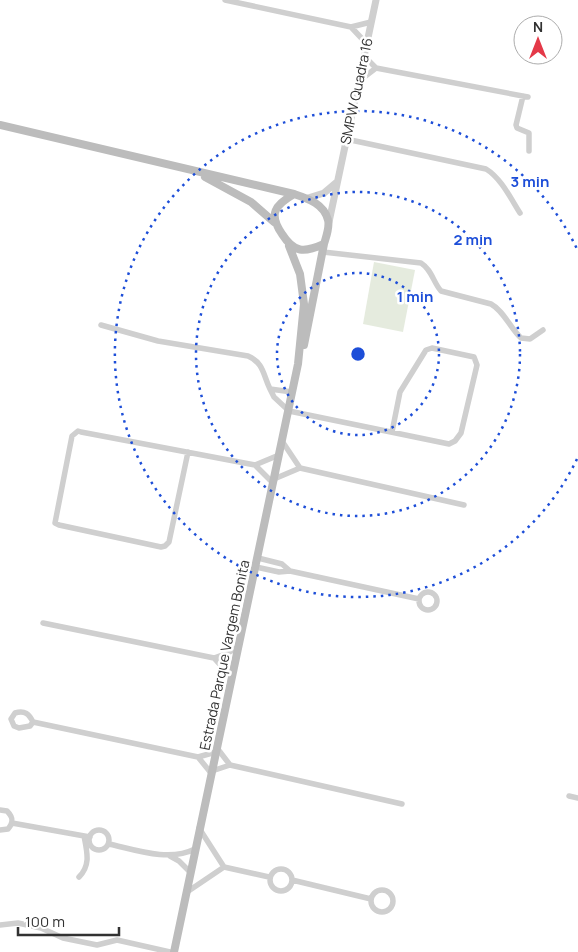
<svg xmlns="http://www.w3.org/2000/svg" width="578" height="952" viewBox="0 0 578 952" font-family="Manrope,sans-serif">
	<style>
		.green { fill: #e5ebde }
		.lines { fill: none; stroke-linecap: round; stroke-linejoin: round }
		.minor { stroke: #cfcfcf; stroke-width: 5.5 }
		.tertiary { stroke: #cfcfcf; stroke-width: 7 }
		.secondary { stroke: #bcbcbc; stroke-width: 8 }
		.ring { fill: none; stroke: #1d4ed8; stroke-width: 2.5; stroke-dasharray: 2.5 5 }
		.labels { text-anchor: middle; dominant-baseline: central; stroke-width: 5; stroke-linejoin: round; paint-order: stroke }
		.street-label { font-size: 14px; fill: #323232; stroke: #fff }
		.centre { fill: #1d4ed8; stroke: #fff; stroke-width: 2.5 }
		.ring-label { font-size: 15px; text-anchor: middle; font-weight: bold; fill: #1d4ed8; stroke: #fff; stroke-width: 5; stroke-linejoin: round; paint-order: stroke }
	</style>
	<rect width="100%" height="100%" fill="#fff"/>
	<path class="green" d="M374 262 415 270 403 332 363 324Z"/>
	<g class="lines">
		<path class="minor" d="M225 0 351 27 371 22
			M351 27 366 43
			M364 56 376 68 528 97
			M359 81 376 68
			M523 96 516 125 517 128 529 133V151
			M346 139 486 169C501 178 511 199 520 213
			M323 252 421 263C432 270 433 282 441 291L491 304C504 311 510 328 521 338L530 339 543 330
			M101 325 158 341 248 356C264 363 263 375 270 389L292 392
			M270 389 274 397 289 411 449 444 455 441 461 433 477 365 474 357 432 348 426 350 400 392 392 432
			M282 441 300 468
			M188 452 169 542 165 546 161 547 59 525 55 523 72 436 78 431 81 432 255 465 273 483
			M255 465 279 455
			M274 479 300 468 464 505
			M258 558 282 564 290 571
			M256 567 279 572 290 571 419 599
			M419 601a9 9 0 1 1 18 0a9 9 0 1 1-18 0Z
			M43 623 214 658 228 653 238 647
			M214 658 232 678
			M33 722 30 726 19 728 14 726 11 719 15 713C25 710 29 714 33 722L198 757 216 752
			M217 748 230 765
			M198 757 211 773
			M212 771 230 765 402 804
			M569 796 578 798
			M0 810 7 811C13 817 14 822 8 829L0 830
			M12 823 90 837
			M199 828 224 867 269 877
			M89 840a10 10 0 1 1 20 0a10 10 0 1 1-20 0Z
			M109 844C136 850 169 862 195 849
			M170 856 179 861 190 872
			M270 880a11 11 0 1 1 22 0a11 11 0 1 1-22 0Z
			M79 877C91 865 87 852 84 836
			M292 880 371 899
			M371 901a11 11 0 1 1 22 0a11 11 0 1 1-22 0Z
			M187 892 224 867
			M0 925 18 923 41 928 63 938 97 945 117 940 170 952"/>
		<path class="tertiary" d="M308 198 324 193 337 182
			M329 222 376 0"/>
		<path class="secondary" d="M0 125 294 194
			M205 177 251 202 274 222
			M294 194C309 199 324 204 328 220 330 227 326 237 324 244 304 253 294 253 282 234 268 214 275 205 294 194Z
			M304 345 324 244
			M174 952 298 364 304 304 300 274 289 246"/>
	</g>
	<g class="ring">
		<circle cx="358" cy="354" r="81"/>
		<circle cx="358" cy="354" r="162"/>
		<path d="M577 459A243 243 0 1 1 577 249"/>
	</g>
	<g class="labels">
		<g class="street-label">
			<text transform="translate(356 91) rotate(-78)">SMPW Quadra 16</text>
			<text transform="translate(224 655) rotate(-78)">Estrada Parque Vargem Bonita</text>
		</g>
	</g>
	<circle cx="358" cy="354" r="8" class="centre"/>
	<g class="ring-label">
		<text x="530" y="187">3 min</text>
		<text x="473" y="245">2 min</text>
		<text x="415" y="302">1 min</text>
	</g>
	<g transform="translate(538 40)"><circle r="24" fill="#ffffff" stroke="#adadad"/>
	<path d="M0-4L9 19L0 12L-9 19Z" fill="#e43948"/>
	<text y="-8" font-size="14" font-weight="bold" text-anchor="middle" fill="#323232">N</text>
	</g>
	<path d="M18 927v8h101v-8" fill="none" stroke="#323232" stroke-width="2.5"/>
	<text x="25" y="927" font-size="15" fill="#323232" stroke="#ffffff" stroke-width="4" paint-order="stroke">100 m</text>
</svg>
